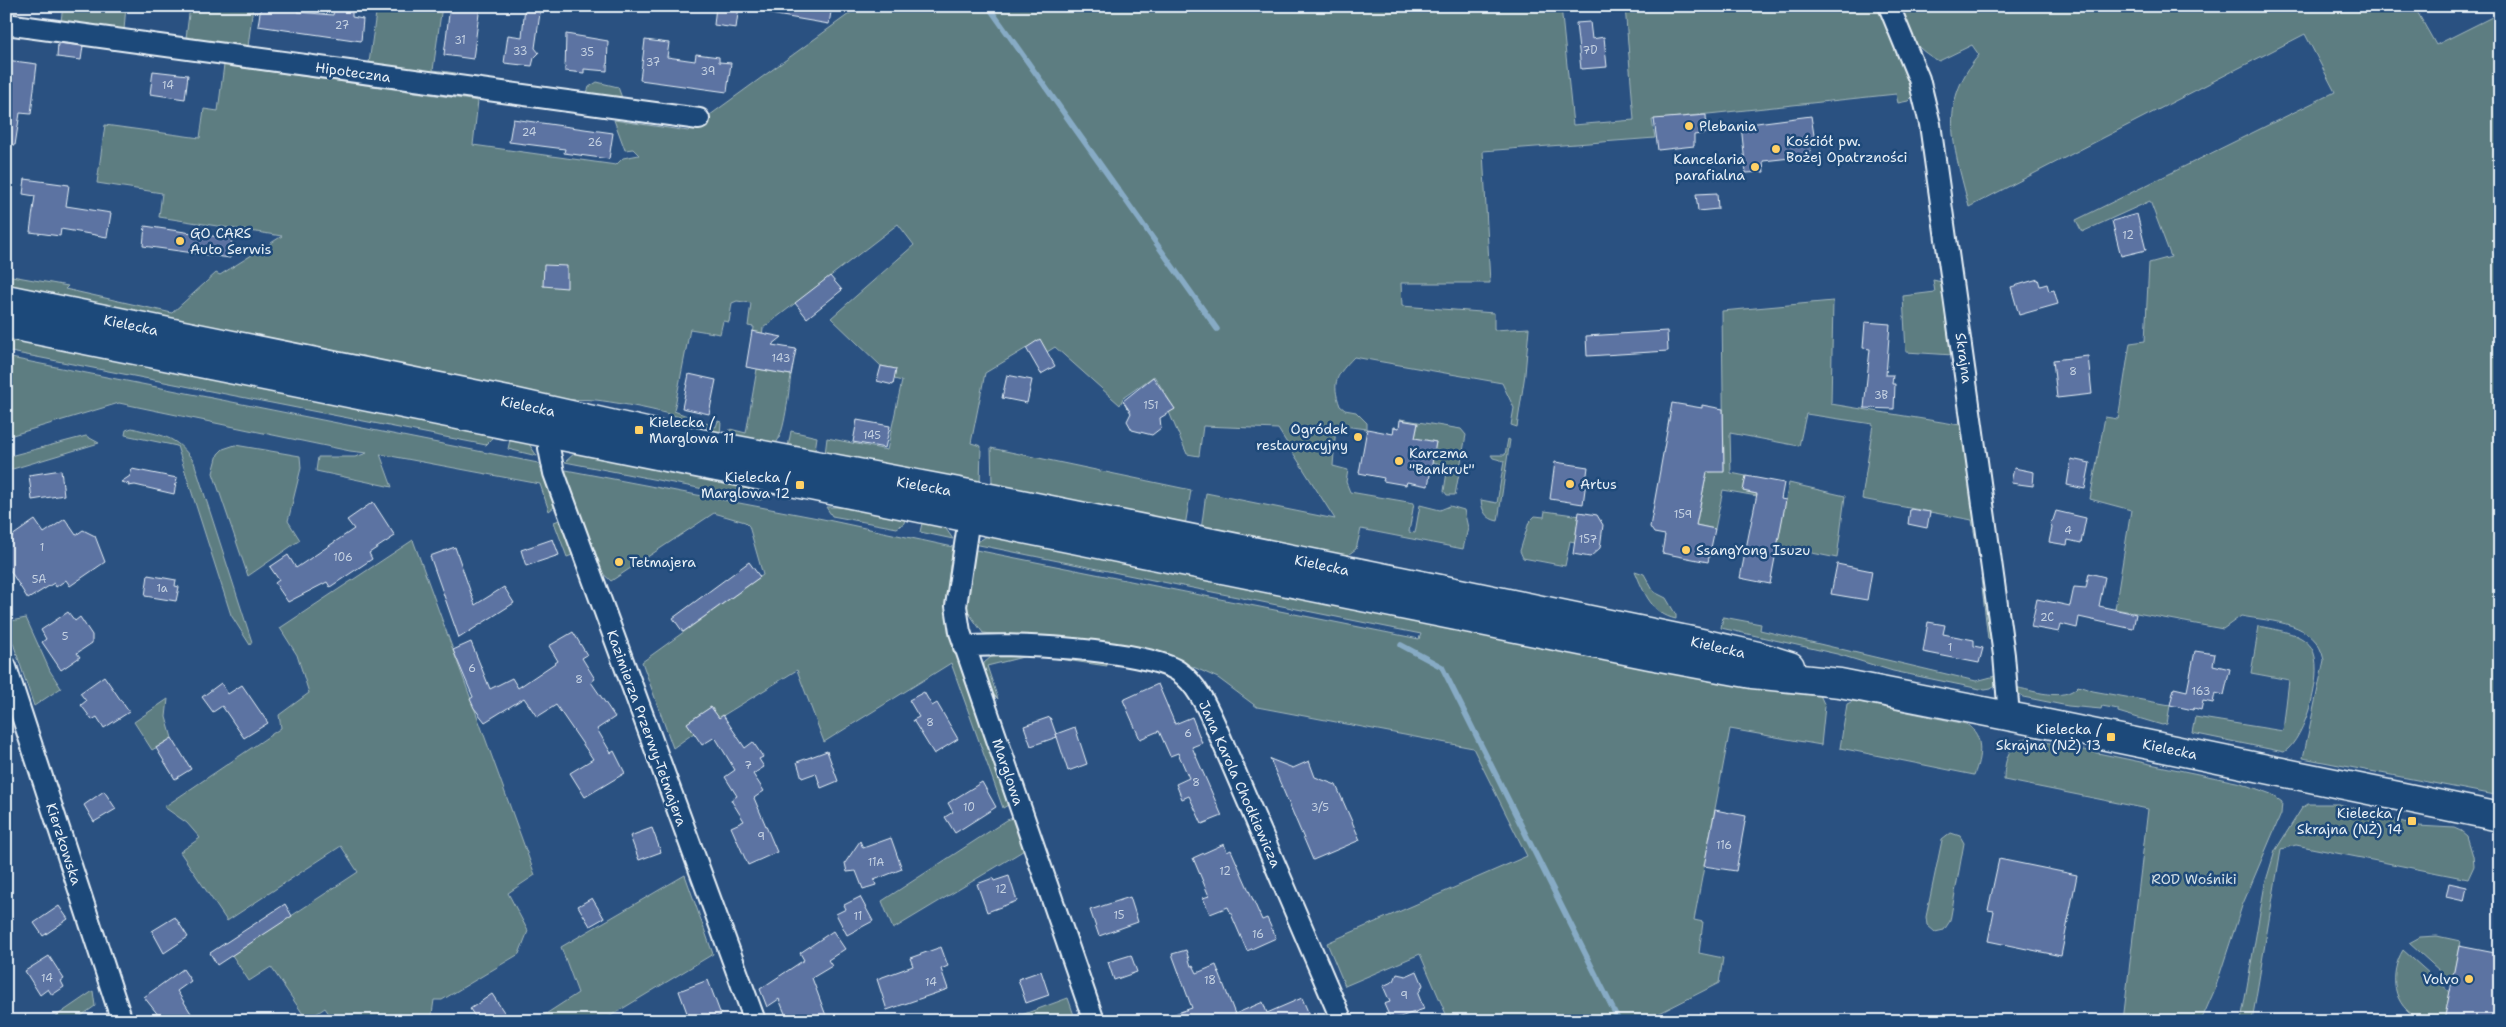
<svg xmlns="http://www.w3.org/2000/svg" width="2506" height="1027" viewBox="0 0 2506 1027" font-family="'Shantell Sans',sans-serif">
	<style>
		.green { fill: #5d7d81; stroke: #a2b7bc }
		.lines { fill: none; stroke-linecap: round; stroke-linejoin: round }
		.stream { stroke: #87abc5; stroke-width: 5.5 }
		.building { fill: #5b73a2; stroke: #e8f1f8 }
		.minor-casing { stroke: #e8f1f8; stroke-width: 24 }
		.secondary-casing { stroke: #e8f1f8; stroke-width: 31 }
		.minor { stroke: #1f4a7a; stroke-width: 20 }
		.secondary { stroke: #1f4a7a; stroke-width: 28 }
		.poi-dot { fill: #ffd166; stroke: #1f4a7a; stroke-width: 2 }
		.labels { text-anchor: middle; dominant-baseline: central; stroke-width: 5; stroke-linejoin: round; paint-order: stroke }
		.number-label { font-size: 11px; fill: #c5d2e2 }
		.street-label { font-size: 14px; fill: #e8f1f8; stroke: #1f4a7a }
		.poi-label { font-size: 14px; fill: #e8f1f8; stroke: #1f4a7a; text-anchor: start }
		.park-label { font-size: 14px; fill: #d3e0e6; stroke: #1f4a7a }
	</style>
	<rect width="100%" height="100%" fill="#2a5181"/>
	<filter id="ink" filterUnits="userSpaceOnUse"><feTurbulence type="fractalNoise" baseFrequency=".02" numOctaves="2"/><feDisplacementMap in="SourceGraphic" scale="10" xChannelSelector="R" yChannelSelector="G"/><feConvolveMatrix kernelMatrix="1 2 1 2 8 2 1 2 1" color-interpolation-filters="sRGB"/></filter>
	<g filter="url(#ink)">
		<path class="green" d="M63 6H126L124 30 61 21Z
			M190 6H253L248 47 186 38Z
			M377 6H442L433 70 456 73V76L369 63Z
			M860 6H1561L1573 125 1634 120 1625 6H1879L1914 95 1908 101 1898 103 1896 94 1652 120 1655 138 1483 151 1490 283H1401L1402 306 1494 313V330L1529 328 1525 374 1517 427 1511 425 1514 408 1502 383 1354 357C1337 375 1331 381 1340 406L1345 410 1356 412 1367 423V429L1336 425 1333 466 1348 470 1346 482 1350 492 1414 503 1409 532 1415 533 1420 505 1440 510 1450 506 1464 510 1468 528 1463 549 1361 529 1356 549 1345 557 1201 530 1206 493 1335 519 1278 429 1203 426 1199 456 1187 454 1169 412 1175 409 1154 376 1123 398 1120 405 1055 347 1047 352 1040 340 985 373 971 443 981 446 980 485 825 454 827 438 887 450 902 381 894 379 896 369 881 366 831 318 914 245 898 224 763 328 761 344 753 336 754 327 748 326 751 303 737 301 732 303 729 322 723 321 720 334 690 329 674 411 716 427 718 421 721 422 720 434C693 416 628 404 596 400 584 399 572 400 560 400L6 290V275L68 286 65 289 172 313 216 273 220 275 282 236 159 217 162 193 97 183 105 125 200 138 204 109 218 111 224 65 478 101 473 145 616 165 623 158 639 155 633 149 625 150 614 120 688 131Z
			M1896 6H2414L2436 45 2500 13V796L2303 758 2324 660C2316 621 2273 622 2241 616L2223 629 2115 609 2131 510 2090 499 2105 417 2118 419 2130 343 2145 341 2149 263 2171 257 2150 201 2082 232 2076 220 2335 92 2305 34 1969 207C1955 149 1936 106 1979 55L1972 45 1939 61C1913 48 1907 32 1896 6Z
			M597 82 618 87 622 98 587 93 589 87Z
			M1933 280 1942 282 1953 355 1906 352 1903 296 1935 292Z
			M1833 301 1831 404 1960 425 1958 397 1961 398 1984 565 1980 564 1972 520 1862 499 1873 424 1806 414 1799 446 1730 433 1731 473 1746 476 1743 491 1757 494V496L1723 490 1715 529 1696 525 1707 472 1724 471 1722 311Z
			M6 335 494 432 491 440 486 445 6 351Z
			M6 357 538 463 553 496 554 507 549 511 540 484 380 454 392 487 316 471 318 457H355L367 453 350 451 119 403 6 437Z
			M757 369 791 375C789 388 785 436 775 444L730 434V429L746 433Z
			M1400 419 1461 429 1466 435 1455 495H1447L1444 491 1448 466 1432 463 1436 442 1415 438 1418 424Z
			M132 428C162 436 175 434 194 462L252 642 250 645 231 615 177 446 125 435 126 430Z
			M791 431 817 437 815 450 788 447Z
			M511 435 527 441 537 456 508 449Z
			M86 436 99 443 6 471V457Z
			M1508 439 1510 440 1498 521C1486 519 1482 511 1481 500L1497 503 1504 461 1493 458 1491 455H1505Z
			M235 445 300 456 301 468 288 521 300 540 248 576 213 473 218 454 223 449Z
			M991 448 1191 490 1185 526 992 484Z
			M577 451 697 473 769 496 760 500 565 462Z
			M566 470 823 519 953 547C948 577 945 602 949 632L1010 798 1008 805 1003 808 951 663 824 742 797 670 719 718 711 707 687 723 694 733 673 748 642 662 763 575 749 526 745 522 714 513 611 581 599 570 565 476Z
			M1789 483 1845 496 1837 558 1777 546Z
			M826 507H853L906 515 904 523 897 528 832 516Z
			M1545 511 1581 516 1578 518 1575 542 1570 541 1565 566 1523 558 1520 551 1529 522 1535 516 1544 517Z
			M562 519 575 554 567 557 554 522Z
			M923 519 944 526 953 539 920 532Z
			M989 535 1731 680 1820 695 1825 706 1821 745 1730 729 1694 920 1703 922 1699 953 1723 958 1719 983 1644 1021H1449L1420 954 1345 986 1327 943 1527 856 1473 748 1257 707 1218 678 1173 658 1119 646 983 633 968 612 964 597 971 549 1419 639 1421 634 974 544Z
			M413 540 535 875 508 893 528 931 519 954 442 1000H434L431 1021H334L325 1008 307 1020 271 967 249 981 232 955 358 872 341 846 227 921 180 852 200 838 187 823 164 807 281 728 279 715 309 693 297 655 280 628Z
			M1635 571 1644 574 1654 592 1666 598 1676 615V619C1652 614 1644 593 1635 571Z
			M1981 578H1985L1994 638 1988 639Z
			M1723 617 1761 624 1760 630 1976 681 1999 675 1995 686 1991 689 1985 690 1893 671 1837 654 1721 628Z
			M26 618 50 671 61 688 34 706 6 622Z
			M2259 626C2275 630 2301 632 2311 647 2326 668 2305 740 2284 752L2192 733 2195 717 2283 731 2289 680 2251 673Z
			M1026 651 1105 659 1107 666 1031 655 987 666 998 699C988 690 983 677 984 663L991 657Z
			M2078 686 2093 691 2170 705 2167 724 2162 725 2118 712V709L2102 706 2101 709 2068 706 2023 697 2019 695 2014 687C2032 690 2064 703 2078 686Z
			M168 699 166 717 172 738 152 750 134 722Z
			M1853 701 1966 724C1985 735 1981 758 1974 775L1840 748 1847 704Z
			M2026 738 2241 783 2271 794 2282 802 2281 814 2242 906 2215 989 2201 1021H2123L2148 809 2004 780C2004 763 2008 744 2026 738Z
			M2308 804H2339L2418 826 2454 828 2461 831 2467 836 2473 856 2474 866 2468 879 2296 845 2281 849 2252 1021H2241L2265 884 2275 851 2302 808Z
			M1013 818 1017 819 1026 849 893 929 882 901 1007 820Z
			M1951 833 1960 836 1964 843 1950 921 1944 930 1935 932 1927 925 1926 917 1942 840Z
			M685 875 713 954 602 1021H535L578 993 561 947Z
			M2437 936 2460 941 2452 982 2409 943 2420 937Z
			M2403 950 2450 992 2444 1021C2437 1021 2428 1022 2421 1019 2391 1007 2389 973 2403 950Z
			M93 991 95 1006 74 1021H49Z
			M1068 998 1076 1021H1005Z"/>
		<g class="lines">
			<path class="stream" d="M988 6 1217 329
				M1401 645 1442 667 1619 1021"/>
		</g>
		<path class="building" d="M261 6H277L298 10V12L333 15 334 10 352 12V17L363 19 361 41 258 26Z
			M450 6H480L473 59 444 55Z
			M525 6H541L535 48 539 53 534 58 532 66 504 63 508 35 522 37Z
			M716 6H739L736 28 714 25Z
			M770 6H832L829 24 770 14Z
			M1590 22 1592 39 1604 37 1607 67 1581 69 1576 23Z
			M566 34 608 41 607 71 584 69V73L565 71Z
			M645 40 669 43 667 57 695 61 696 54 719 57V62L731 63 727 92 640 80Z
			M58 43 83 46 81 60 57 57Z
			M6 60 37 64 31 114 20 113 15 145 6 144Z
			M153 71 188 75 185 99 150 94Z
			M1706 115 1707 133 1694 135V146L1658 150 1654 119Z
			M1811 116 1814 135 1809 156 1763 161 1764 172 1746 173 1741 125Z
			M513 119 613 133 609 159 564 153 565 149 509 142Z
			M25 179 69 185 66 206 111 213 107 237 61 229 60 236 30 232 35 196 23 194Z
			M1717 193 1718 209 1698 211 1696 194Z
			M2137 214 2146 250 2121 256 2112 221Z
			M145 226 232 239 230 258 143 246Z
			M544 265 567 266V288L543 286Z
			M830 276 842 290 807 318 795 303Z
			M2038 279 2040 286 2047 284 2049 291 2054 290 2058 304 2019 315 2011 287Z
			M1865 322 1890 324 1886 375H1893L1892 384H1895L1894 409 1864 408 1870 349 1863 348Z
			M752 331 782 337 772 345 796 349 791 375 746 367Z
			M1667 331 1668 351 1587 356 1586 336Z
			M1040 339 1055 366 1041 374 1026 348Z
			M2088 356 2092 394 2057 398 2053 360Z
			M881 366 896 369 893 385 877 381Z
			M689 374 716 380 709 414 682 408Z
			M1007 375 1032 380 1027 403 1002 398Z
			M1153 377 1175 409 1160 418 1161 428 1152 435 1132 430 1127 421 1131 413 1123 401Z
			M1672 403 1702 408V405L1723 409 1724 472H1707L1696 525 1715 529 1708 562 1662 553 1665 535 1654 533 1650 527Z
			M857 420 890 426 885 448 853 442Z
			M1400 420 1418 423 1415 438 1436 442 1428 486 1407 482 1406 485 1383 481 1384 478 1359 473 1367 429 1393 434 1394 427 1399 428Z
			M2071 459 2090 463 2085 489 2067 485Z
			M1555 462 1588 467 1583 504 1550 499Z
			M2014 468 2034 472 2033 486 2011 483Z
			M132 469 177 478 174 494 135 485 128 486 129 484 121 482 130 476Z
			M61 470 64 495 32 500 29 475Z
			M1746 476 1784 483 1781 499 1786 500 1770 584 1740 578 1757 494 1743 491Z
			M373 502 395 536 369 553 372 559 330 587 327 582 288 602 275 583 279 580 270 567 288 555 296 568 354 529 347 520Z
			M1910 509 1930 512 1927 528 1908 524Z
			M2056 511 2086 518 2081 543 2068 540 2067 545 2049 542 2052 528 2050 523 2053 520Z
			M1579 512 1597 515 1603 525 1600 548 1590 557 1573 554Z
			M65 519 76 535 83 530 95 536 105 562 70 586 66 580 56 587 54 583 28 599 6 564V534L12 536 35 520 44 533Z
			M553 539 559 555 526 566 521 550Z
			M455 547 475 605 504 587 514 603 459 638 430 556Z
			M749 562 760 577 683 632 673 618Z
			M1837 564 1872 571 1867 600 1831 594Z
			M2089 573 2105 577 2099 606 2136 614 2133 629 2079 617 2077 628 2061 624 2059 632 2031 627 2037 599 2070 606 2074 587 2086 588Z
			M148 575 176 580 175 586 179 587 176 601 145 596Z
			M68 612 75 621 80 617 92 635V643L77 653 80 657 61 670 42 642 46 639 41 630Z
			M1928 622 1945 625 1943 634 1974 640V646L1983 648 1979 663 1923 652Z
			M573 632 587 655 582 658 595 679 591 682 615 717 597 729 611 753 614 751 625 773 585 797 570 773 593 759 556 705 537 717 524 698 485 722 474 708 470 699 473 697 453 650 471 642 490 689 512 678 518 688 558 661 549 646Z
			M2195 651 2215 654 2213 665 2230 669 2224 695 2215 693 2213 703 2203 701 2201 710 2194 708 2193 710 2170 705 2174 688 2187 691Z
			M104 676 129 712 104 728 97 717 92 720 87 713 81 705 86 701 80 693Z
			M221 683 228 694 242 685 268 723 244 738 222 706 213 712 202 697Z
			M1158 684 1175 724 1192 717 1202 743 1192 747 1222 816 1202 824 1189 796 1182 799 1176 784 1189 778 1178 753 1170 756 1159 731 1140 739 1123 700Z
			M924 692 932 706 937 703 958 739 934 754 913 720 919 717 909 700Z
			M711 707 719 718 723 715 745 748 753 742 763 757 759 759 764 767 753 774 764 791 754 798 777 852 748 865 731 827 744 821 731 800 737 796 725 777 735 770 715 737 702 745 687 723Z
			M1050 717 1057 737 1031 746 1024 726Z
			M1075 727 1087 764 1068 771 1056 734Z
			M172 738 191 769 175 779 156 748Z
			M827 751 838 781 821 788 816 773 802 778 797 762Z
			M1270 759 1293 768 1309 761 1315 777 1336 785 1360 840 1313 860Z
			M982 782 996 807 955 833 945 817 953 812 948 803Z
			M104 791 116 809 94 822 84 805Z
			M1715 810 1746 816 1736 871 1704 866Z
			M652 828 661 852 639 860 630 836Z
			M891 838 902 869 874 880 876 885 863 889 856 871 847 872 845 863 860 841 863 848Z
			M1224 844 1227 852 1231 850 1262 920 1267 918 1276 938 1247 951 1228 907 1210 914 1203 898 1209 896 1193 858Z
			M1999 859 2077 875 2061 956 1988 941 1994 911 1988 910Z
			M1009 876 1017 901 987 912 977 884 993 878 994 881Z
			M2449 883 2467 887 2464 901 2446 897Z
			M860 897 873 921 847 935 836 914 846 909 844 905Z
			M1130 897 1138 922 1099 936 1090 910Z
			M592 898 604 918 590 926 578 906Z
			M285 904 292 916 217 965 210 953Z
			M59 906 68 919 43 936 34 923Z
			M175 917 188 937 164 953 152 931Z
			M833 931 845 949 828 960 832 966 812 978 828 1021H788L779 999 767 1007 760 989 804 960 800 953Z
			M2459 946 2500 954V1021H2444Z
			M941 947 948 966 941 969 948 989 887 1010 877 979 913 966 910 958Z
			M1186 950 1191 966 1193 965 1197 973 1216 965 1235 1014 1263 1002 1267 1013 1302 998 1312 1021H1162V1018L1192 1008 1172 954Z
			M1131 955 1137 972 1114 980 1108 962Z
			M49 956 64 979 61 981 64 987 52 995 48 989 40 995 25 971Z
			M183 969 191 981 177 991 196 1021H163L144 997Z
			M1041 971 1049 995 1026 1003 1018 979Z
			M1417 971 1423 985 1418 994 1424 1009 1391 1020 1384 1004 1390 1002 1383 986 1394 981 1397 974 1406 976Z
			M708 980 721 1015 705 1021H690L679 991Z
			M492 994 510 1021H478L470 1009Z"/>
		<g class="lines">
			<g class="minor-casing">
				<path id="minor" d="M1889 6 1919 79 1930 124 2004 655 2009 716
					M6 24 699 119
					M547 422 550 434 549 448 554 473 755 1021
					M966 505 969 518 956 606 960 632 1094 1021
					M964 647C1004 641 1146 650 1178 671 1197 684 1207 707 1216 727L1342 1021
					M6 667 122 1021"/>
			</g>
			<g class="secondary-casing">
				<path id="secondary" d="M6 299 508 401 673 438 1006 501 1435 588 1701 643 1758 656 1790 666
					M6 324 1650 655 1752 674 1840 683 2038 722 2500 817"/>
			</g>
			<use href="#minor" class="minor"/>
			<use href="#secondary" class="secondary"/>
		</g>
	</g>
	<g class="poi-dot">
		<circle cx="1689" cy="126" r="5"/>
		<circle cx="1776" cy="149" r="5"/>
		<circle cx="1755" cy="167" r="5"/>
		<circle cx="180" cy="241" r="5"/>
		<rect x="634" y="425" width="10" height="10" rx="2.5"/>
		<circle cx="1358" cy="437" r="5"/>
		<circle cx="1399" cy="461" r="5"/>
		<circle cx="1570" cy="484" r="5"/>
		<rect x="795" y="480" width="10" height="10" rx="2.5"/>
		<circle cx="1686" cy="550" r="5"/>
		<circle cx="619" cy="562" r="5"/>
		<rect x="2106" y="732" width="10" height="10" rx="2.5"/>
		<rect x="2407" y="816" width="10" height="10" rx="2.5"/>
		<circle cx="2469" cy="979" r="5"/>
	</g>
	<g class="labels">
		<g class="number-label">
			<text x="342" y="25">27</text>
			<text x="460" y="40">31</text>
			<text x="1590" y="50">7D</text>
			<text x="520" y="51">33</text>
			<text x="587" y="52">35</text>
			<text x="653" y="62">37</text>
			<text x="708" y="71">39</text>
			<text x="168" y="85">14</text>
			<text x="529" y="132">24</text>
			<text x="595" y="142">26</text>
			<text x="2128" y="235">12</text>
			<text x="781" y="358">143</text>
			<text x="2073" y="371">8</text>
			<text x="1881" y="395">3B</text>
			<text x="1151" y="405">151</text>
			<text x="872" y="435">145</text>
			<text x="1683" y="514">159</text>
			<text x="2068" y="530">4</text>
			<text x="1588" y="539">157</text>
			<text x="42" y="547">1</text>
			<text x="343" y="557">106</text>
			<text x="39" y="579">5A</text>
			<text x="162" y="588">1a</text>
			<text x="2047" y="617">2C</text>
			<text x="65" y="636">5</text>
			<text x="1950" y="647">1</text>
			<text x="472" y="668">6</text>
			<text x="579" y="679">8</text>
			<text x="2201" y="691">163</text>
			<text x="930" y="722">8</text>
			<text x="1188" y="733">6</text>
			<text x="748" y="765">7</text>
			<text x="1196" y="782">8</text>
			<text x="969" y="807">10</text>
			<text x="1320" y="807">3/5</text>
			<text x="761" y="836">9</text>
			<text x="1724" y="845">116</text>
			<text x="876" y="862">11A</text>
			<text x="1225" y="871">12</text>
			<text x="1001" y="889">12</text>
			<text x="1119" y="915">15</text>
			<text x="858" y="916">11</text>
			<text x="1258" y="934">16</text>
			<text x="47" y="978">14</text>
			<text x="1210" y="980">18</text>
			<text x="931" y="982">14</text>
			<text x="1404" y="995">9</text>
		</g>
		<g class="street-label">
			<text transform="translate(353 72) rotate(8)">Hipoteczna</text>
			<text transform="translate(131 325) rotate(12)">Kielecka</text>
			<text transform="translate(1964 358) rotate(82)">Skrajna</text>
			<text transform="translate(528 406) rotate(12)">Kielecka</text>
			<text transform="translate(924 486) rotate(10)">Kielecka</text>
			<text transform="translate(1322 565) rotate(12)">Kielecka</text>
			<text transform="translate(1718 647) rotate(13)">Kielecka</text>
			<text transform="translate(647 728) rotate(70)">Kazimierza Przerwy-Tetmajera</text>
			<text transform="translate(2170 749) rotate(12)">Kielecka</text>
			<text transform="translate(1008 772) rotate(71)">Marglowa</text>
			<text transform="translate(1240 784) rotate(66)">Jana Karola Chodkiewicza</text>
			<text transform="translate(64 844) rotate(72)">Kierzkowska</text>
		</g>
		<g class="poi-label">
			<text x="1699" y="126">Plebania</text>
			<text x="1786" y="141">Kościół pw.<tspan x="1786" dy="16">Bożej Opatrzności</tspan></text>
			<text x="1745" y="159" text-anchor="end">Kancelaria<tspan x="1745" dy="16">parafialna</tspan></text>
			<text x="190" y="233">GO CARS<tspan x="190" dy="16">Auto Serwis</tspan></text>
			<text x="649" y="422">Kielecka /<tspan x="649" dy="16">Marglowa 11</tspan></text>
			<text x="1348" y="429" text-anchor="end">Ogródek<tspan x="1348" dy="16">restauracyjny</tspan></text>
			<text x="1409" y="453">Karczma<tspan x="1409" dy="16">"Bankrut"</tspan></text>
			<text x="790" y="477" text-anchor="end">Kielecka /<tspan x="790" dy="16">Marglowa 12</tspan></text>
			<text x="1580" y="484">Artus</text>
			<text x="1696" y="550">SsangYong Isuzu</text>
			<text x="629" y="562">Tetmajera</text>
			<text x="2101" y="729" text-anchor="end">Kielecka /<tspan x="2101" dy="16">Skrajna (NŻ) 13</tspan></text>
			<text x="2402" y="813" text-anchor="end">Kielecka /<tspan x="2402" dy="16">Skrajna (NŻ) 14</tspan></text>
			<text x="2459" y="979" text-anchor="end">Volvo</text>
		</g>
		<g class="park-label">
			<text x="2194" y="879">ROD Wośniki</text>
		</g>
	</g>
	<rect width="2506" height="1027" fill="none" stroke="#1f4a7a" stroke-width="25"/>
	<rect x="12" y="12" width="2481" height="1002" fill="none" stroke="#e8f1f8" stroke-width="2" filter="url(#ink)"/>
</svg>
